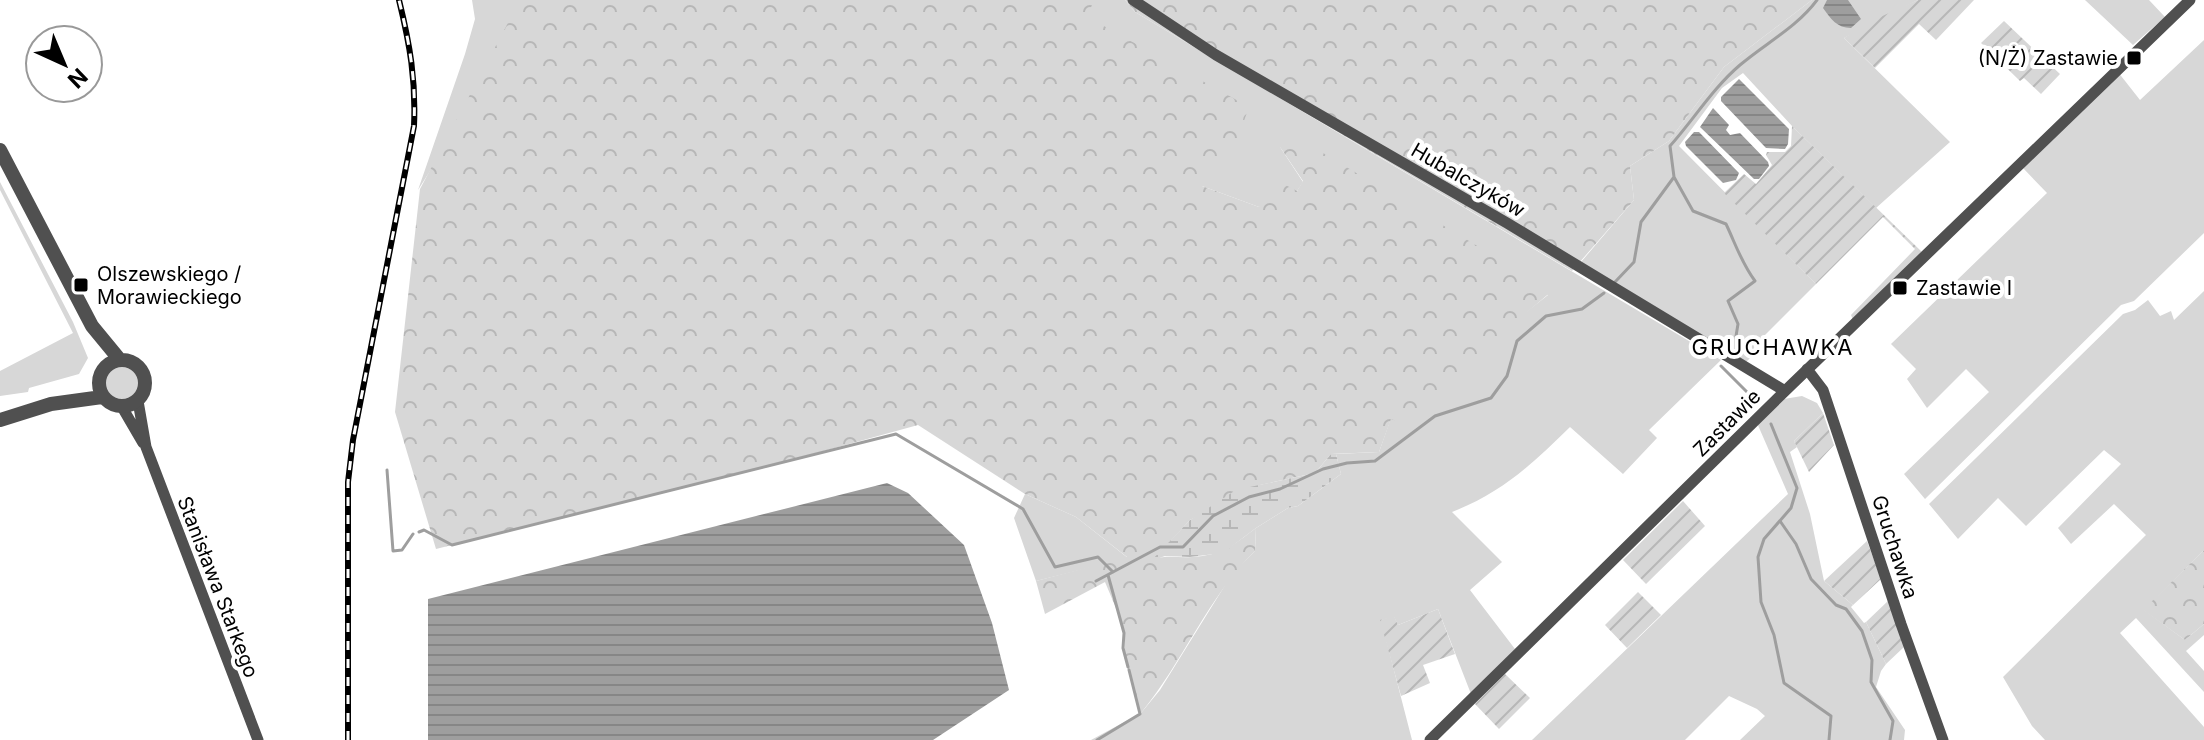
<svg xmlns="http://www.w3.org/2000/svg" width="2204" height="740" viewBox="0 0 2204 740" font-family="Inter,sans-serif">
	<style>
		.grass { fill: #d7d7d7 }
		.forest { fill: url(#forest-crowns) }
		.wetland { fill: url(#wetland-marsh) }
		.garden { fill: url(#garden-furrows) }
		.water { fill: url(#water-rules) }
		.lines { fill: none; stroke-linecap: round; stroke-linejoin: round }
		.stream { stroke: #9e9e9e; stroke-width: 3 }
		.minor { stroke: #505050; stroke-width: 11 }
		.tertiary { stroke: #505050; stroke-width: 14 }
		.rail-casing { stroke: #000; stroke-width: 6 }
		.rail { stroke: #fff; stroke-width: 3; stroke-dasharray: 9; stroke-linecap: butt }
		.poi-dot { fill: #000; stroke: #fff; stroke-width: 3 }
		.labels { text-anchor: middle; dominant-baseline: central; stroke-width: 8; stroke-linejoin: round; paint-order: stroke }
		.poi-label { font-size: 20px; fill: #000; stroke: #fff; text-anchor: start }
		.street-label { font-size: 20px; fill: #000; stroke: #fff }
		.neighbourhood-label { font-size: 22px; letter-spacing: 2px; fill: #000; stroke: #fff }
	</style>
	<defs>
		<pattern id="forest-crowns" width="20" height="18" patternUnits="userSpaceOnUse" patternTransform="scale(2)"><rect width="20" height="18" fill="#d7d7d7"/><path d="M2 6a3 3 0 1 1 6 0M12 15a3 3 0 1 1 6 0" fill="none" stroke="#b7b7b7"/></pattern>
		<pattern id="wetland-marsh" width="20" height="14" patternUnits="userSpaceOnUse" patternTransform="scale(2)"><rect width="20" height="14" fill="#d7d7d7"/><path d="M1 5h8M5 5V1M11 12h8M15 12V8" fill="none" stroke="#b7b7b7"/></pattern>
		<pattern id="garden-furrows" width="10" height="10" patternUnits="userSpaceOnUse" patternTransform="scale(2)"><rect width="10" height="10" fill="#d7d7d7"/><path d="M-1 1l2-2M0 10L10 0M9 11l2-2" fill="none" stroke="#b7b7b7"/></pattern>
		<pattern id="water-rules" width="6" height="5" patternUnits="userSpaceOnUse" patternTransform="scale(2)"><rect width="6" height="5" fill="#9e9e9e"/><path d="M0 2.5h6" fill="none" stroke="#868686"/></pattern>
	</defs>
	<rect width="100%" height="100%" fill="#fff"/>
	<path class="grass" d="M472 0H538L418 190 465 54 475 19Z
		M1077 0H1125L1135 12 1721 360 1649 430 1657 438 1623 474 1570 427C1532 464 1503 492 1452 512L1502 562 1470 590 1515 649 1471 694 1438 609 1398 625 1394 617 1381 620 1412 740H1091L1141 713 1160 690 1232 574 1255 551 1256 528 1288 508 1298 506 1341 474 1336 454 1379 452 1391 418 1548 295 1280 147 1303 182 1297 191 1259 207 1202 186V169L1085 16Z
		M1812 0H1918L1844 38 1950 142 1876 208 1792 126 1743 73 1722 88 1679 146 1816 284 1757 343 1763 346 1746 362 1581 262 1634 200 1630 166 1669 141 1724 67Z
		M2085 0H2149L2165 17 2133 45Z
		M2204 40V233L2134 301 2121 305 1925 499 1904 474 1989 392 1966 369 1927 408 1907 379 1916 369 1891 344 2047 193 2023 168 2118 72 2140 100Z
		M0 182 73 322 88 358 79 374 29 388 28 392 0 396V371L73 333 0 190Z
		M2204 291V550L2144 610 2185 640 2204 624V635L2186 651 2204 671V692L2136 618 2120 633 2204 727V740H2045L2032 726 2003 677 2146 535 2114 504 2071 544 2058 528 2121 464 2104 450 2026 526 1998 498 1958 539 1929 504 2123 314 2135 310 2148 300 2160 316 2171 311 2174 320Z
		M103 384a19 19 0 1 1 38 0a19 19 0 1 1-38 0Z
		M1802 396 1817 403 1823 413 1794 441 1797 447 1790 452 1810 514 1824 581 1853 605 1851 607 1864 623 1866 622 1886 664 1881 671 1876 687 1905 730 1904 740H1740L1765 716 1757 709 1729 696 1685 740H1532L1788 494 1757 423 1784 399Z
		M1025 494 1076 517 1128 558 1036 581 1014 518Z"/>
	<path class="forest" d="M520 0H1095L1086 16 1249 107 1230 159 1202 169V186L1259 207 1272 178 1297 191 1303 181 1280 147 1285 130 1552 291 1505 331 1508 342 1416 428 1391 419 1379 452 1331 454 1315 473 1260 485 1190 520 1154 559C1167 555 1178 558 1192 557 1223 555 1232 546 1256 528L1255 551C1208 597 1183 662 1141 713L1124 656 1125 638 1121 620 1105 582 1045 614 1036 581 1127 557 1076 517 1025 494 918 425 820 452 436 549 395 412 420 189Z
		M1125 0H1812L1724 67 1669 141 1630 166 1634 200 1572 271 1135 12Z
		M2204 550V624L2185 640 2143 610Z"/>
	<path class="wetland" d="M1331 454H1336L1341 474 1298 506 1288 508 1256 528 1223 553 1190 557 1165 556 1151 561 1190 520 1236 490 1315 473Z"/>
	<path class="garden" d="M1918 0H1974L1936 40 1919 24 1875 68 1844 38 1869 22Z
		M2004 21 2060 74 2041 94 2024 78 2020 81 1981 43Z
		M1792 126 1922 252 1853 320 1851 315 1915 249 1883 217 1816 284 1724 193 1744 174 1756 184 1772 165 1766 155 1767 152H1785L1791 146Z
		M1823 413 1834 445 1809 472 1794 441Z
		M1683 501 1705 526 1646 584 1623 560Z
		M1867 541 1881 579 1853 605 1824 581Z
		M1638 592 1661 615 1627 648 1605 625Z
		M1889 600 1904 647 1886 664 1866 622Z
		M1438 609 1455 654 1423 665 1430 683 1401 696 1380 620 1394 616 1398 625Z
		M1505 674 1530 698 1499 729 1475 704Z"/>
	<path class="water" d="M1827 0H1848L1861 19 1851 28C1837 28 1831 19 1823 8Z
		M1739 79 1789 129 1788 144 1785 149 1766 148 1721 101V97Z
		M1713 108 1729 125 1726 130 1730 135 1740 133 1768 162 1769 166 1759 179H1754L1700 127Z
		M1694 132H1699L1739 173 1736 180 1723 183 1686 146 1685 142Z
		M887 483 908 493 964 545 992 623 1009 690 933 740H428V599Z"/>
	<g class="lines">
		<path class="stream" d="M1615 282 1634 262 1641 222 1674 177
			M1734 348 1738 324 1728 301 1755 281C1741 262 1736 245 1726 224L1693 211 1674 177 1670 146C1694 119 1713 88 1740 65 1766 43 1797 27 1817 0
			M1721 366 1751 396
			M1771 424 1797 488 1791 508 1764 539 1758 557 1761 602 1774 635 1784 683 1831 716 1829 740
			M387 470 393 551 402 550 413 534
			M1780 521 1796 544 1811 579 1836 605 1846 609 1862 631 1872 660 1871 682 1893 721 1890 740
			M419 532 424 530 452 545 896 434 1023 509 1055 567 1098 557 1113 572
			M1108 575 1124 633 1123 648 1128 667
			M1096 581 1160 547H1183L1213 516 1249 497 1280 489 1323 469 1347 463 1375 461 1435 416 1491 398 1507 376 1517 341 1546 316 1582 309 1604 293
			M1097 740 1140 714 1129 670"/>
		<path class="minor" d="M1133 0 1216 55 1507 223 1785 391
			M1807 369 1823 390 1901 624 1943 740
			M138 401 146 447 258 740
			M122 407 143 443
			M1430 740 1785 391 2190 0"/>
		<path class="tertiary" d="M0 150 92 326 120 360
			M99 383a23 23 0 1 1 46 0a23 23 0 1 1-46 0Z
			M0 420 51 404 102 397"/>
		<g class="rail-casing">
			<path id="rail" d="M348 740V482L353 440 414 126C416 80 410 45 399 0"/>
		</g>
		<use href="#rail" class="rail"/>
	</g>
	<g class="poi-dot">
		<rect x="2126" y="50" width="16" height="16" rx="4"/>
		<rect x="73" y="277" width="16" height="16" rx="4"/>
		<rect x="1892" y="280" width="16" height="16" rx="4"/>
	</g>
	<g class="labels">
		<g class="poi-label">
			<text x="2118" y="58" text-anchor="end">(N/Ż) Zastawie</text>
			<text x="97" y="274">Olszewskiego /<tspan x="97" dy="23">Morawieckiego</tspan></text>
			<text x="1916" y="288">Zastawie I</text>
		</g>
		<g class="street-label">
			<text transform="translate(1468 180) rotate(30)">Hubalczyków</text>
			<text transform="translate(1727 423) rotate(-45)">Zastawie</text>
			<text transform="translate(1895 547) rotate(72)">Gruchawka</text>
			<text transform="translate(218 587) rotate(69)">Stanisława Starkego</text>
		</g>
		<g class="neighbourhood-label">
			<text x="1773" y="347">GRUCHAWKA</text>
		</g>
	</g>
	<g transform="translate(64 64) rotate(136)"><circle r="38" fill="#ffffff" stroke="#999999" stroke-width="2"/>
	<path d="M0-6L14 30L0 20L-14 30Z" fill="#000000"/>
	<text y="-12" font-size="22" font-weight="bold" text-anchor="middle" fill="#000000">N</text>
	</g>
</svg>
